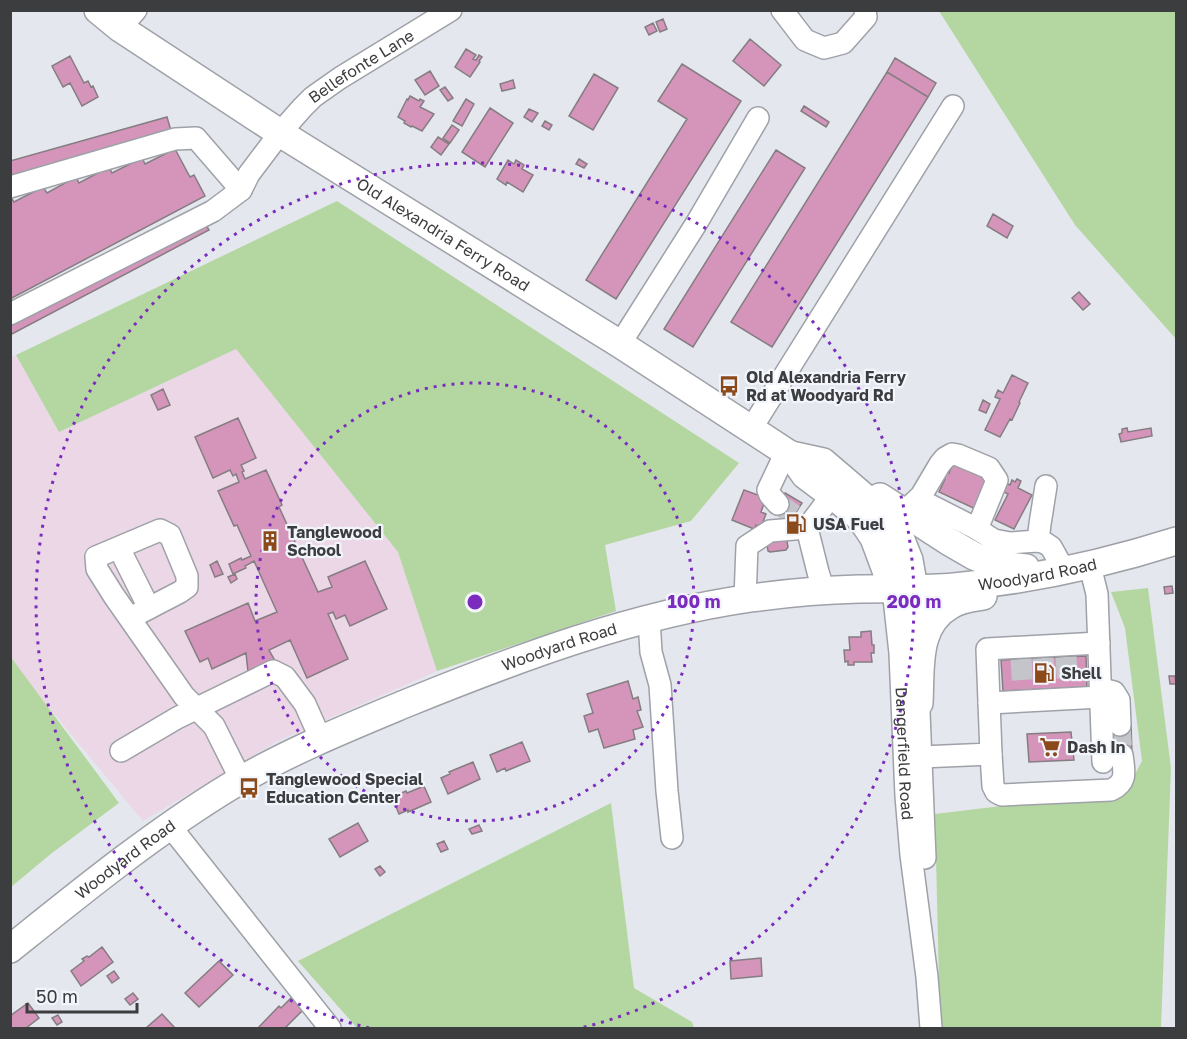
<svg xmlns="http://www.w3.org/2000/svg" width="1187" height="1039" viewBox="0 0 1187 1039" font-family="'Golos Text',sans-serif">
	<style>
		.education { fill: #ebd7e6 }
		.green { fill: #b4d7a1 }
		.building { fill: #d595bb; stroke: #847d81; stroke-width: 1.5 }
		.lines { fill: none; stroke-linecap: round; stroke-linejoin: round }
		.minor-tunnel { stroke: #c3c5cb; stroke-width: 21; stroke-dasharray: 21 10; stroke-linecap: butt }
		.minor-casing { stroke: #9ea1a7; stroke-width: 24 }
		.major-casing { stroke: #9ea1a7; stroke-width: 30 }
		.minor { stroke: #fff; stroke-width: 21 }
		.major { stroke: #fff; stroke-width: 27 }
		.ring { fill: none; stroke: #7b2cbf; stroke-width: 3; stroke-dasharray: 3 6 }
		.labels { text-anchor: middle; dominant-baseline: central; stroke-width: 4.5; stroke-linejoin: round; paint-order: stroke }
		.street-label { font-size: 16px; fill: #3c3d3f; stroke: #f2f5fc }
		.poi-label { font-size: 16px; font-weight: bold; fill: #3c3d3f; stroke: #f2f5fc; text-anchor: start }
		.centre { fill: #7b2cbf; stroke: #f2f5fc; stroke-width: 3 }
		.ring-label { font-size: 18px; text-anchor: middle; font-weight: bold; fill: #7b2cbf; stroke: #f2f5fc; stroke-width: 4.5; stroke-linejoin: round; paint-order: stroke }
	</style>
	<rect width="100%" height="100%" fill="#e5e7ee"/>
	<path class="education" d="M236 349 398 552 437 671 276 742 143 821 11 662 10 358 16 355 59 432Z"/>
	<path class="green" d="M939 11H1176V339L1075 225Z
		M337 201 739 463 691 521 605 545 616 611 437 671 398 552 236 349 59 432 16 355Z
		M1148 588 1171 768 1161 1028H940L935 814 1126 791 1142 761 1125 628 1111 592Z
		M10 656 119 803 52 853 11 887Z
		M611 803 634 988 692 1022 694 1028H357L298 961Z"/>
	<path class="building" d="M663 19 667 29 660 32 656 22Z
		M653 23 657 31 649 35 645 27Z
		M750 39 781 65 764 86 733 61Z
		M466 49 476 55 473 59 476 60 479 55 482 57 479 61 480 62 470 77 455 67Z
		M70 56 84 83 88 81 91 87 93 86 98 97 82 106 70 83 63 87 52 66Z
		M895 58 936 83 928 97 887 72Z
		M682 64 741 101 616 299 586 280 687 119 658 101Z
		M430 71 439 86 425 95 415 80Z
		M887 72 928 97 772 347 731 322Z
		M594 74 618 88 593 130 569 116Z
		M513 80 515 88 502 91 500 84Z
		M445 87 453 98 448 101 440 90Z
		M410 96 419 101 420 99 424 101 420 107 434 114 422 131 412 126 411 127 404 123 405 121 398 117 407 99 408 100Z
		M466 99 474 104 462 126 453 121Z
		M804 106 829 122 826 127 801 111Z
		M490 108 513 123 485 167 462 152Z
		M529 109 538 113 532 122 524 117Z
		M167 117 171 131 10 176V161Z
		M545 121 552 125 549 130 542 126Z
		M452 125 459 130 450 143 443 138Z
		M438 137 449 144 441 155 431 147Z
		M175 149 190 177 194 175 205 196 10 299V196L14 202 43 187 47 193 76 177 79 183 109 167 112 173 142 158 145 164Z
		M776 150 805 168 693 347 664 329Z
		M579 159 587 164 584 168 576 164Z
		M508 160 514 164 516 160 524 165 522 169 533 175 523 192 507 182 506 185 497 179Z
		M993 214 1013 226 1007 238 987 226Z
		M203 220 209 230 10 335V322Z
		M1079 292 1090 304 1083 310 1072 298Z
		M1012 375 1028 383 1019 402 1020 403 1012 420 1010 419 1000 437 985 430 1000 399 995 397 998 390 1003 393Z
		M163 389 170 405 158 410 151 395Z
		M983 400 990 404 986 413 979 410Z
		M238 418 256 458 241 465 244 471 242 472 245 479 266 470 282 505 279 507 318 592 332 587 328 577 365 561 387 609 350 626 345 615 336 619 333 612 328 614 348 659 307 678 290 640 269 650 274 659 248 672 246 653 212 669 208 658 200 662 185 631 248 603 255 621 277 612 254 561 245 566 246 568 233 574 229 564 241 558 242 560 251 556 237 525 234 526 218 491 239 482 236 474 233 476 230 470 213 478 195 437Z
		M1127 428 1128 432 1151 428 1152 436 1121 442 1119 434 1122 433V429Z
		M953 463 986 474 990 493 982 512 939 492 945 479 943 478 946 471 949 473Z
		M1017 479 1021 481 1018 488 1032 495 1014 529 995 520 1008 494 1000 490 1004 482 1010 485 1012 480 1015 482Z
		M744 490 766 498 761 512 766 514 761 527 756 525 754 529 732 520Z
		M785 493 802 503 793 517 777 506Z
		M786 535 788 547 786 550 770 552 768 551 766 538Z
		M217 561 223 574 215 577 210 565Z
		M235 574 237 579 231 583 228 577Z
		M1172 586 1173 593 1165 594 1164 587Z
		M871 631 872 645H874V653H871L872 662H854V665H848V661L845 662 844 650H850L849 637H861V632Z
		M1086 656 1087 687 1003 691 1001 660Z
		M1169 676H1175L1176 684H1170Z
		M628 681 633 699 638 697 641 710 637 711 643 727 633 730 635 739 604 748 598 729 589 732 584 716 593 713 587 694Z
		M1131 724 1132 755 1115 756 1113 725Z
		M1071 732 1074 760 1029 762 1027 734Z
		M522 742 530 761 506 771 505 768 497 772 490 755Z
		M473 762 480 779 448 794 441 778 450 774 449 772Z
		M424 786 431 802 408 812V810L399 814 392 797 406 791 407 793Z
		M358 823 368 841 340 857 329 839Z
		M479 825 482 831 472 834 469 829Z
		M444 841 448 849 441 852 437 844Z
		M380 866 385 872 380 876 375 869Z
		M102 947 113 962 81 986 71 971 84 961 82 959 87 956 89 957Z
		M761 958 762 976 731 979 730 961Z
		M219 961 233 975 199 1007 185 993Z
		M114 971 119 978 112 983 107 976Z
		M133 993 138 999 130 1005 125 999Z
		M293 996 305 1008 285 1028H258L279 1006 281 1008Z
		M28 1003 39 1018 26 1028H10V1016Z
		M162 1014 175 1028H146Z
		M58 1015 62 1022 57 1025 52 1018Z"/>
	<g class="lines">
		<path class="minor-tunnel" d="M778 504 794 515
			M1066 657 1068 688
			M1043 658 1045 689
			M1021 659 1023 690
			M1120 725 1122 755"/>
		<g class="minor-casing">
			<g id="minor">
				<path d="M782 10 805 40 824 48 843 43 866 17 865 10"/>
				<path d="M120 28 136 10"/>
				<path d="M10 187 175 139 196 138 241 190"/>
				<path id="s1" d="M10 314 213 211 241 190 249 174 280 133 302 108 313 97 340 78 451 10"/>
				<path d="M620 344 696 224 758 118"/>
				<path d="M751 429 953 106"/>
				<path d="M778 504 770 495 768 490 786 452"/>
				<path d="M904 512 921 496 940 464 945 458 952 454 958 455 989 468 997 480 977 529 918 499"/>
				<path d="M807 528 818 572 824 591"/>
				<path d="M977 529 994 540 1010 543 1038 541 1045 543 1051 547 1064 570"/>
				<path d="M1038 541 1040 524 1046 486"/>
				<path d="M119 548 149 608"/>
				<path d="M1090 566 1097 594 1103 762"/>
				<path id="s2" d="M893 589 900 653 906 796 911 855 927 977 931 1028"/>
				<path d="M914 589 917 654"/>
				<path d="M745 599 747 546 770 531 807 528 832 495"/>
				<path d="M130 618 180 592 187 587V576L170 535 160 530 96 557 97 569 114 596 184 696 214 726 241 780"/>
				<path d="M649 619 651 652 660 685 667 791 672 838"/>
				<path d="M918 688 925 858"/>
				<path d="M1101 689 1114 692 1119 700 1120 725"/>
				<path d="M989 703 1101 697"/>
				<path d="M121 751 177 718 273 671 285 677 305 704 321 740"/>
				<path d="M991 754 993 786 996 792 1002 795 1111 790C1128 782 1124 771 1122 755"/>
				<path d="M921 757 991 754 987 649 1099 643"/>
				<path d="M170 826 330 1028"/>
			</g>
		</g>
		<g class="major-casing">
			<g id="major">
				<path id="s3" d="M98 10 120 28 280 133 620 344 786 452 791 455 823 462 885 515 893 526 901 540 909 560 914 589"/>
				<path d="M791 455 805 475 841 502 857 515 866 526 874 538 893 589"/>
				<path d="M880 497 948 541 974 556 993 564 1026 568"/>
				<path d="M919 703C921 668 915 625 951 605 960 599 972 598 983 596"/>
				<path id="s4" d="M10 949C81 892 152 834 229 787 285 753 347 728 407 703 518 658 632 615 751 598 787 593 823 590 859 589 890 588 922 590 954 587 1030 580 1104 564 1176 541"/>
			</g>
		</g>
		<use href="#minor" class="minor"/>
		<use href="#major" class="major"/>
	</g>
	<g class="ring">
		<circle cx="475" cy="602" r="219"/>
		<path d="M369 1028A439 439 0 1 1 581 1028"/>
	</g>
	<defs>
		<g id="bus-bare" transform="scale(1.62)"><path d="M-5-6H5V4H4V6H2V4H-2V6H-4V4H-5ZM-3.5-4V0h7V-4ZM-3.5 1.2v1.5H-2V1.2ZM2 1.2v1.5H3.5V1.2Z" fill="#8c491a" stroke="#f2f5fc" stroke-width="2.5" paint-order="stroke"/></g>
		<g id="fuel-bare" transform="scale(1.62)"><path d="M-5.5-6h7V0h2V4h1.3V-2.5L3-4.5l.8-.8L6-3V5H2.5V1h-1V6h-7ZM-4.2-4.7v3.2H.2V-4.7Z" fill="#8c491a" stroke="#f2f5fc" stroke-width="2.5" paint-order="stroke"/></g>
		<g id="building-bare" transform="scale(1.62)"><path d="M-4-6H4V6H1V3H-1V6H-4ZM-2.5-4.3h1.7v1.8h-1.7ZM.8-4.3h1.7v1.8H.8ZM-2.5-1h1.7V.8h-1.7ZM.8-1h1.7V.8H.8Z" fill="#8c491a" stroke="#f2f5fc" stroke-width="2.5" paint-order="stroke"/></g>
		<g id="supermarket-bare" transform="scale(1.62)"><path d="M-6-5.5h2.5l.6 2H6L4.5 2H-2.5L-4.4-4H-6ZM-1.5 3.2a1.3 1.3 0 1 0 .1 0ZM3 3.2a1.3 1.3 0 1 0 .1 0Z" fill="#8c491a" stroke="#f2f5fc" stroke-width="2.5" paint-order="stroke"/></g>
	</defs>
	<g fill-rule="evenodd">
		<use href="#bus-bare" x="729" y="386"/>
		<use href="#fuel-bare" x="796" y="524"/>
		<use href="#building-bare" x="270" y="541"/>
		<use href="#fuel-bare" x="1044" y="673"/>
		<use href="#supermarket-bare" x="1050" y="747"/>
		<use href="#bus-bare" x="249" y="788"/>
	</g>
	<g class="labels">
		<g class="street-label">
			<text stroke="none"><textPath href="#s1" startOffset="438">Bellefonte Lane</textPath></text>
			<text stroke="none"><textPath href="#s3" startOffset="412">Old Alexandria Ferry Road</textPath></text>
			<text stroke="none"><textPath href="#s4" startOffset="1118">Woodyard Road</textPath></text>
			<text stroke="none"><textPath href="#s4" startOffset="632">Woodyard Road</textPath></text>
			<text stroke="none"><textPath href="#s2" startOffset="165">Dangerfield Road</textPath></text>
			<text stroke="none"><textPath href="#s4" startOffset="146">Woodyard Road</textPath></text>
		</g>
		<g class="poi-label">
			<text x="746" y="377">Old Alexandria Ferry<tspan x="746" dy="18">Rd at Woodyard Rd</tspan></text>
			<text x="813" y="524">USA Fuel</text>
			<text x="287" y="532">Tanglewood<tspan x="287" dy="18">School</tspan></text>
			<text x="1061" y="673">Shell</text>
			<text x="1067" y="747">Dash In</text>
			<text x="266" y="779">Tanglewood Special<tspan x="266" dy="18">Education Center</tspan></text>
		</g>
	</g>
	<circle cx="475" cy="602" r="9" class="centre"/>
	<g class="ring-label">
		<text x="694" y="608">100 m</text>
		<text x="914" y="608">200 m</text>
	</g>
	<rect width="1187" height="1039" fill="none" stroke="#3c3d3f" stroke-width="24"/>
	<path d="M27 1003v9h110v-9" fill="none" stroke="#3c3d3f" stroke-width="3"/>
	<text x="36" y="1003" font-size="18" fill="#3c3d3f" stroke="#f2f5fc" stroke-width="4.5" paint-order="stroke">50 m</text>
</svg>
